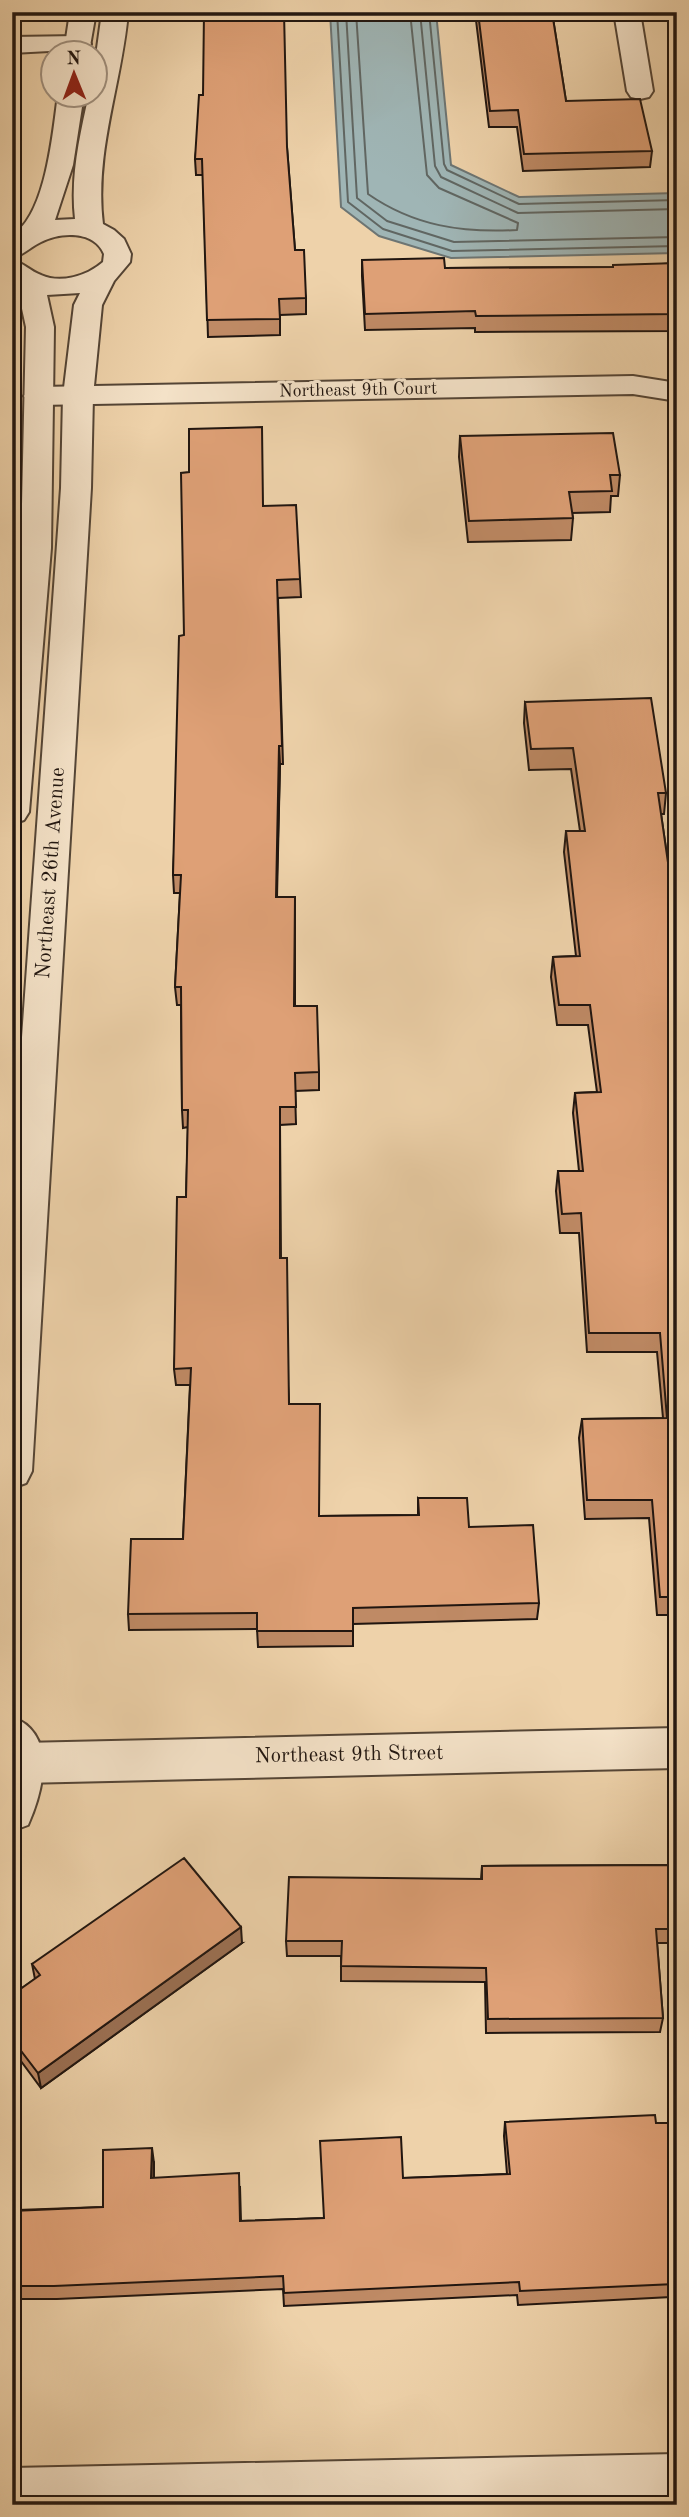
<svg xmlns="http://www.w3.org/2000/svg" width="689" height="2517" viewBox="0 0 689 2517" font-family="'Old Standard TT',serif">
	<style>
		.water { fill: #9fb5b5; stroke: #6d7573; stroke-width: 2 }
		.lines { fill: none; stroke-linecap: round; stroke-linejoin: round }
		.shore { stroke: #606662; stroke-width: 2 }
		.minor-casing { stroke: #544536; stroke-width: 4 }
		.tertiary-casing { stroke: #544536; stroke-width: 4 }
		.minor { fill: #f4e2c8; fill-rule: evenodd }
		.tertiary { fill: #f4e2c8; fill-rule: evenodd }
		.wall { fill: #bf8a65; stroke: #211610; stroke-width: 2 }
		.shaded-wall { fill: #9b7053; stroke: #211610; stroke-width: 2 }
		.building { fill: #dea076; stroke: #211610; stroke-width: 2 }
		.labels { text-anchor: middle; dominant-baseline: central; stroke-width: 6; stroke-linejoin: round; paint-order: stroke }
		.far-street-label { font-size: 18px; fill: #211610; stroke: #f4e2c8 }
		.street-label { font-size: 21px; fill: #211610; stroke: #f4e2c8 }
	</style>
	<rect width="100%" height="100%" fill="#eed2aa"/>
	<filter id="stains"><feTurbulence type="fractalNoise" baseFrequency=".00286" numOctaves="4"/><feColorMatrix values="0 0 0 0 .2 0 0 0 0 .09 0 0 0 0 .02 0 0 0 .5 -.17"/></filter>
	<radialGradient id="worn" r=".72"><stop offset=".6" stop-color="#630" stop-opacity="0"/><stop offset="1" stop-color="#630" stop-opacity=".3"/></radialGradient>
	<path class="water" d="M330 12H436L451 165 519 197 677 193V253L451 258 379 236 341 207Z"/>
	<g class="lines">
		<path class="shore" d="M337 12 348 202 383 229 452 251 677 246
			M346 12 357 198 387 221 454 242 677 237
			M356 12 368 194C414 226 462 233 517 230L518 223 439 188 427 175 410 12
			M420 12 435 166 441 177 518 213 677 209
			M429 12 444 164 447 170 519 204 677 200"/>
		<g class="minor-casing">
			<path id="minor" d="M614 12H640L653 91 649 97 640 99 631 97 627 91Z
				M78 36 87 39 91 44 87 49 12 53V37Z
				M633 376 677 383V401L633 394 39 405 29 402 24 396 29 390 39 387Z
				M677 1728V1768L22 1783 12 1779V1747L22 1743Z
				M677 2454V2505H12V2468Z"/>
		</g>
		<g class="tertiary-casing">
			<path id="tertiary" d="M70 12H96L89 52H64Z
				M102 12H128C122 83 94 152 103 224L114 230 124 239 131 254 130 262 114 281 102 305 93 396 91 488 32 1471 26 1483 12 1488V1178L61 488 63 396 74 305 80 293 47 295 54 327 51 548 29 812 24 820 12 824V634L21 548 26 327 17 286 12 282V260C24 263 30 271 41 275 61 284 87 276 103 262L104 254C94 230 60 232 41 242 30 247 24 255 12 258V235C46 216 53 131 58 94H84L73 165 55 220 75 219C70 176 80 135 89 94H94V70Z
				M12 1717C58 1734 43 1791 28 1825L12 1831Z"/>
		</g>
		<use href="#minor" class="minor"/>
		<use href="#tertiary" class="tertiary"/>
	</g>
	<path class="wall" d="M475 12H552L566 101 652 151 650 167 523 171 517 127H489Z
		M203 95 287 147 295 250 306 298V314L280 315V335L208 337 203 175H196L195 159Z
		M362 260 445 268 613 267 677 263V331L475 332V328L365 330 362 276Z
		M460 436 620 475 618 496H611L610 512 572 513 573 518 571 540 468 542 459 457Z
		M263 506 300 579 301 597 278 598 283 764H280L277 897H295V1006L319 1072V1090L295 1091 296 1124 280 1125 281 1258 289 1404 319 1516 418 1515V1498L469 1527 539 1603 537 1619 353 1624V1646L258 1647 257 1629 129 1630 128 1614 183 1539 190 1385H176L174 1369 186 1197 188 1127 183 1128 182 1110 181 1005H177L175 987 180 893H174L173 875 184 635Z
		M525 702 666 793 664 814H661L677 925V1615H657L649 1518 585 1519 579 1438 582 1419 663 1418 657 1352H587L579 1233H560L556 1191 558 1171H579L573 1113 575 1093 597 1092 588 1025H557L551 977 553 957 576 956 564 852 566 831H580L571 769 529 770 524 723Z
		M677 1865V1943H657L663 2018 660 2032 486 2033 485 1982 341 1981V1956H287L286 1941 481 1879 482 1866Z
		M242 1943 41 2088 12 2049V1995L35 1979 32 1964Z
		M505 2122 656 2123H677V2236H669L675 2284 671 2297 518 2305 517 2295 284 2306 283 2289 57 2299H12V2148H17L20 2163 17 2210 103 2207 154 2163V2178L240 2187 241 2221 324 2218 403 2178 507 2174 504 2136Z"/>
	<path class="shaded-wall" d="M279 746 280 764 276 914V897Z
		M241 1927 242 1943 41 2088 38 2073Z
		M17 2148 20 2163 16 2224 13 2211Z
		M152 2148 154 2163 153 2192 151 2178Z"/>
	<path class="building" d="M204 12H284L287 147 295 250H304L306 298 279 299 280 319 207 320 202 159H195L199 95H203Z
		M478 12H552L566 101 640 99 652 151 524 154 518 110 490 111Z
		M444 258 445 268 613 267V265L677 263V314L476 316 475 311 365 314 362 260Z
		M262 427 263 506 296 505 300 579 277 580 282 746H279L276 897H295L294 1006H317L319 1072 295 1073 296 1107H280V1258H287L289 1404H320L319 1516 419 1515 418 1498H467L469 1527 533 1525 539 1603 353 1608V1631H257V1613L128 1614 131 1539H183L191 1368 174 1369 177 1197H186L188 1110H182L181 987H175L181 875H173L179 636 184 635 181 473 189 472V429Z
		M613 433 620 475H610L612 491 569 492 573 518 469 521 460 436Z
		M651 698 666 793H658L677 925V1597H660L652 1500H587L582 1419 667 1418 660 1333H589L581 1213 562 1214 558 1171H583L575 1093 601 1092 590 1005H559L553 957 580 956 566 831H585L573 748 531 749 525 702Z
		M184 1858 241 1927 38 2073 12 2039V1995L40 1975 32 1964Z
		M677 1865V1929H656L663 2018 488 2019 486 1968 341 1966 342 1941H286L289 1877 482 1879V1866Z
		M655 2115 656 2123H677V2222L668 2223 675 2284 520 2291 519 2282 284 2293 283 2276 54 2286H12V2148H17L13 2211 103 2207V2150L152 2148 151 2178 239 2173 240 2221 324 2218 320 2141 401 2137 403 2178 510 2174 505 2122Z"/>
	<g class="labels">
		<g class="far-street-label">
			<text transform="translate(358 390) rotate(-1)">Northeast 9th Court</text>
		</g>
		<g class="street-label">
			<text transform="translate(51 873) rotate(-86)">Northeast 26th Avenue</text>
			<text transform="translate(349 1755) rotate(-1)">Northeast 9th Street</text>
		</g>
	</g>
	<rect width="689" height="2517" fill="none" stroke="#eed2aa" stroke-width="42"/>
	<rect x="14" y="14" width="661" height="2489" fill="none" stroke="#211610" stroke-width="3.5"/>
	<rect x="21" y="21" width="647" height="2475" fill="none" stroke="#211610" stroke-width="2"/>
	<g transform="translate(74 74) rotate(359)"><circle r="33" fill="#f4e2c8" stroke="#a0907e" stroke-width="2"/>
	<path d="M0-5L12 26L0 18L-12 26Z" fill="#8f2418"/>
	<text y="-10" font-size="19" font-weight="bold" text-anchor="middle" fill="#211610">N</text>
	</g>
	<rect width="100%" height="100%" filter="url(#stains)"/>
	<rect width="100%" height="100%" fill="url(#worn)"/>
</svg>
